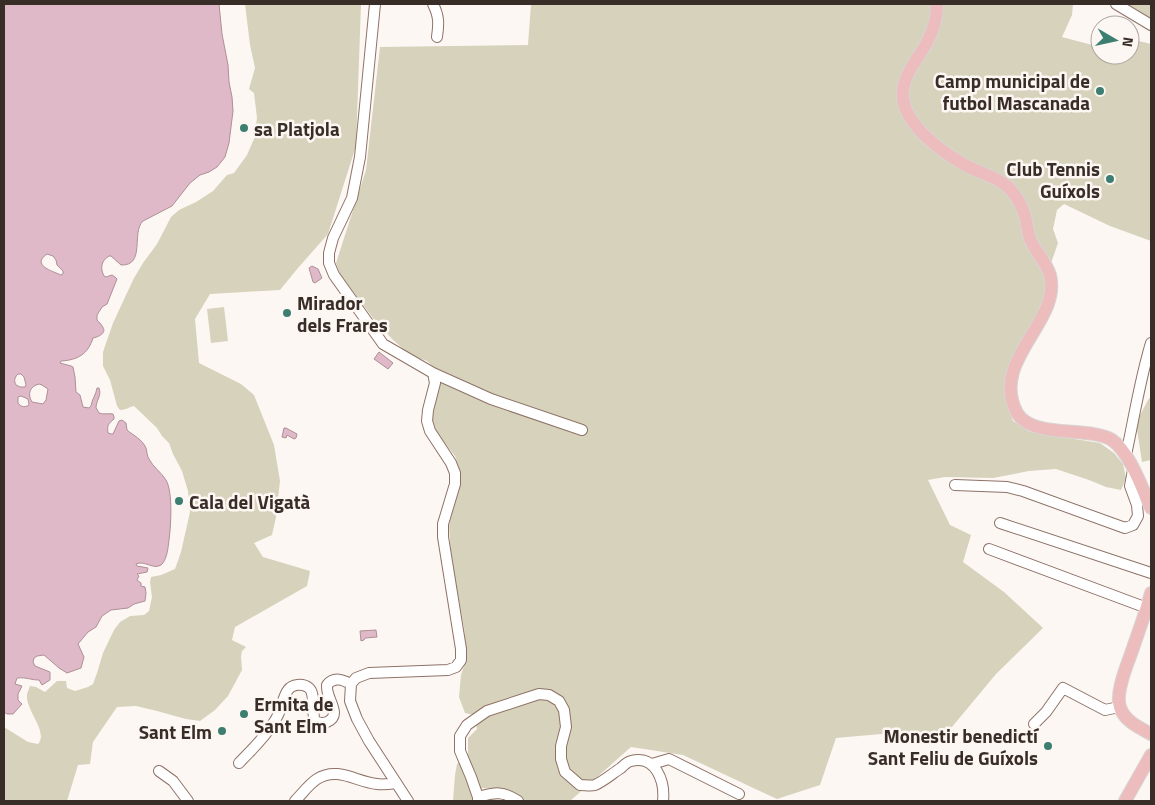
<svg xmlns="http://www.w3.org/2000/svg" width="1155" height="805" viewBox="0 0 1155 805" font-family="'Titillium Web',sans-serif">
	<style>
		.green { fill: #d6d2bb }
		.water { fill: #dfb9c7; stroke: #ad8f97; fill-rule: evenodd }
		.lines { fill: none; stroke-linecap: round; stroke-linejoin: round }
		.minor-casing { stroke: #8e7266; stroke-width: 12 }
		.major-casing { stroke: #d7d5d4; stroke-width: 14 }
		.minor { stroke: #fff; stroke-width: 10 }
		.major { stroke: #edbdbd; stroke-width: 12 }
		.poi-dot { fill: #3c7e6f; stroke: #fdf7f4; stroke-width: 2 }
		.labels { text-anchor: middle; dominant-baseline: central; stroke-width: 5; stroke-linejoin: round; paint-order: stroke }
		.poi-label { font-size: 19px; font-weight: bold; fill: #392d28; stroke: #fdf7f4; text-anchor: end }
	</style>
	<rect width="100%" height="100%" fill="#fdf7f4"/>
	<path class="green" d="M245 4H361L356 146 328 234 298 268 280 290 210 294 195 319 199 363 241 384 254 395 274 445 280 481 276 517 272 535 254 543 263 557 310 571 307 586 235 627 232 640 246 647 242 651 241 656 242 670 228 696 215 710 200 721 186 719 157 711 136 706 117 707 93 742 90 764 78 765 67 801H4V727L28 742 38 744C49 732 25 710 27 694 28 691 29 689 30 686L36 687 45 692 57 681H66L67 688 75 691 88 687 93 684 97 673 103 653 114 630 120 622 130 616 144 615 149 611 152 597 150 582 151 577 161 575 175 569 181 552 190 512 188 491 182 471 173 454 169 443 162 436 157 428 134 406C129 407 126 410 120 410L117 406 110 380 103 366V352L113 323 134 278 143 263 157 244 171 217 179 210 196 202 213 191 227 175 234 173 247 155 254 139 257 118 254 93 249 89 255 68 250 45Z
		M531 4H1073L1072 15 1062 37 1100 47V55H1130V39L1151 44V241L1110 226 1064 204 1057 210 1053 229 1058 243 1050 266 1045 295 1042 306 1006 379 1007 403 1013 421 1030 432 1100 443 1114 453 1123 464 1126 478 1121 490 1106 487 1089 480 1056 469 1029 471 993 478 945 477 928 480 950 525 971 535 963 562 1004 592 1043 628 996 674 942 739 904 732 836 738 820 785 777 799 683 755 631 747 570 801H523L493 789 482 788 473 801H453L455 775 457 764 468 754V738L477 729 474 715 465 713 459 697 461 675 465 663 466 646 464 628 451 557 449 526 461 473 455 456 436 432 432 417 436 397 438 371 427 361 410 355 392 339 373 318 340 274 336 263 366 170 380 47 528 45Z
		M1123 4H1151V22Z
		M224 307 228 341 211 343 207 309Z
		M1151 396V460L1142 462 1136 423 1148 400Z"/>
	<path class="water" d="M4 4H219L222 34 228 65 229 82 232 97 233 111 229 143 225 157 217 167 209 172 200 175 190 183 172 206 143 221C131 232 146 266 121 265L111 256H109C101 261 100 268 104 276L106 277 112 275 115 277 117 279 107 304 102 307 97 315V320C99 322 101 324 102 326 108 333 98 337 93 338 88 354 78 360 61 361L60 363 71 366 73 367 75 377 76 392 80 395 83 407 89 408 91 406C92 399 96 395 97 388H99C102 396 96 400 96 408 97 409 98 411 99 413 103 415 109 413 113 414L114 417V419C108 424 107 425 108 433L111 434H113L119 421 122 420 126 423 127 430C134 436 142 439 146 448 147 452 147 456 149 459 153 467 161 472 166 480 173 492 171 525 169 540 168 548 167 560 161 565 153 570 145 560 136 564L137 566 148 568 147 572 137 574 139 576 137 580 141 583V586L145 587 146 593 145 601 134 604 128 608 111 610 102 616 96 627 88 632 78 644 84 657 81 668 67 673 59 668 44 655 37 656 34 658 33 662 35 666 50 672V680L42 685 39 680C30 680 27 677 17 678L15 684 22 686 18 694V700L22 704 13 714H7L4 712ZM47 254 53 256 56 260 57 265 63 271V274L61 275C52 271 31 265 47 254ZM18 374H21L24 377 26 385 25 387H20L16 385C14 381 14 378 18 374ZM39 384 42 385 48 389 46 400 43 404 32 402C27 394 30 386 39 384ZM21 396 28 399 29 404 28 406C23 407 21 407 18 403V397Z
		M312 266 318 269 322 278 315 283 313 282 309 268Z
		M379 352 393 363 388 369 374 359Z
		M284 428H286L297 434 296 438 294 439 287 435 286 438 282 437Z
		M376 630 377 637 365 638 364 640 361 641 360 631Z"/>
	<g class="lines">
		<g class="minor-casing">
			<path id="minor" d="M433 4C439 16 439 23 437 37
				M1116 4 1151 25
				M433 373 491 399 582 430
				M1126 455C1134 418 1140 379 1151 343
				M955 485 1007 487 1023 491 1125 528 1133 525 1138 516 1137 505 1130 486 1133 470
				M1000 523 1151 573
				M989 549 1147 608
				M351 684 356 678 369 673 448 670 456 667 461 660V649L443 537V524L455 484V473L451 463 430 431 427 421 428 410 435 383 433 373 383 344 334 275 329 263V253L333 238 352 198 360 157 375 4
				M351 684 350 701 357 719 369 741 408 801
				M1034 724 1046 712 1063 688 1105 710 1119 707
				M239 763C252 749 264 739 274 722 277 718 279 713 281 708 283 702 284 695 288 690 292 684 303 683 309 688 316 694 311 712 315 721 319 723 322 724 327 722 341 716 330 703 328 693 327 691 327 687 327 685 334 676 343 680 351 684
				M652 764 669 759 739 794
				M159 771 173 781 188 801
				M478 797C496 792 503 791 518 801
				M295 801C302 794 309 784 317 779 338 766 356 782 377 784 383 785 390 784 396 783
				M478 801V797L471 777 460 751V736L467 725 487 711 539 694 549 695 559 701 564 710 566 727 561 746V759L565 772 580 785C585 785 591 786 595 785 604 781 613 773 621 768 624 765 627 762 631 761 656 754 665 782 663 801"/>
		</g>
		<g class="major-casing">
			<path id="major" d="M937 4C937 16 934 29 928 40 919 59 901 75 903 98 906 126 942 152 965 165 979 173 996 176 1008 187 1015 194 1021 204 1024 213 1027 221 1027 230 1030 239 1035 251 1046 262 1050 275 1062 322 989 360 1017 413 1032 439 1089 426 1112 440 1129 451 1143 490 1151 508
				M1151 593C1146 612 1139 630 1133 648 1128 663 1115 692 1120 707 1124 721 1140 728 1151 734
				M1125 801 1151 755"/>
		</g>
		<use href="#minor" class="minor"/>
		<use href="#major" class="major"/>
	</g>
	<g class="poi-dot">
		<circle cx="1100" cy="91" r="5"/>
		<circle cx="244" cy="128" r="5"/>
		<circle cx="1110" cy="179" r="5"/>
		<circle cx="287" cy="313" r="5"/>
		<circle cx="179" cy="501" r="5"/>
		<circle cx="244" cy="714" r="5"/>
		<circle cx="222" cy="731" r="5"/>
		<circle cx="1048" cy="746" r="5"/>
	</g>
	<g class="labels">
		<g class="poi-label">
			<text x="1090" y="80">Camp municipal de<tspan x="1090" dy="22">futbol Mascanada</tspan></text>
			<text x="254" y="128" text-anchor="start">sa Platjola</text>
			<text x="1100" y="168">Club Tennis<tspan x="1100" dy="22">Guíxols</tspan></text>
			<text x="297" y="302" text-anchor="start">Mirador<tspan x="297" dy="22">dels Frares</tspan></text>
			<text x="189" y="501" text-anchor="start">Cala del Vigatà</text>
			<text x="254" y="703" text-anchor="start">Ermita de<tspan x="254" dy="22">Sant Elm</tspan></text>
			<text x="212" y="731">Sant Elm</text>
			<text x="1038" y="735">Monestir benedictí<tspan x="1038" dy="22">Sant Feliu de Guíxols</tspan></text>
		</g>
	</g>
	<rect width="1155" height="805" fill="none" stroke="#392d28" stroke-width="10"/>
	<g transform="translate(1115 40) rotate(99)"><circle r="24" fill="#fdf7f4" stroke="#afa6a2"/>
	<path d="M0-4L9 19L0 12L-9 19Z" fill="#3c7e6f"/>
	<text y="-8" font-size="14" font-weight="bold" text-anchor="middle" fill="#392d28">N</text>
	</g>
</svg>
